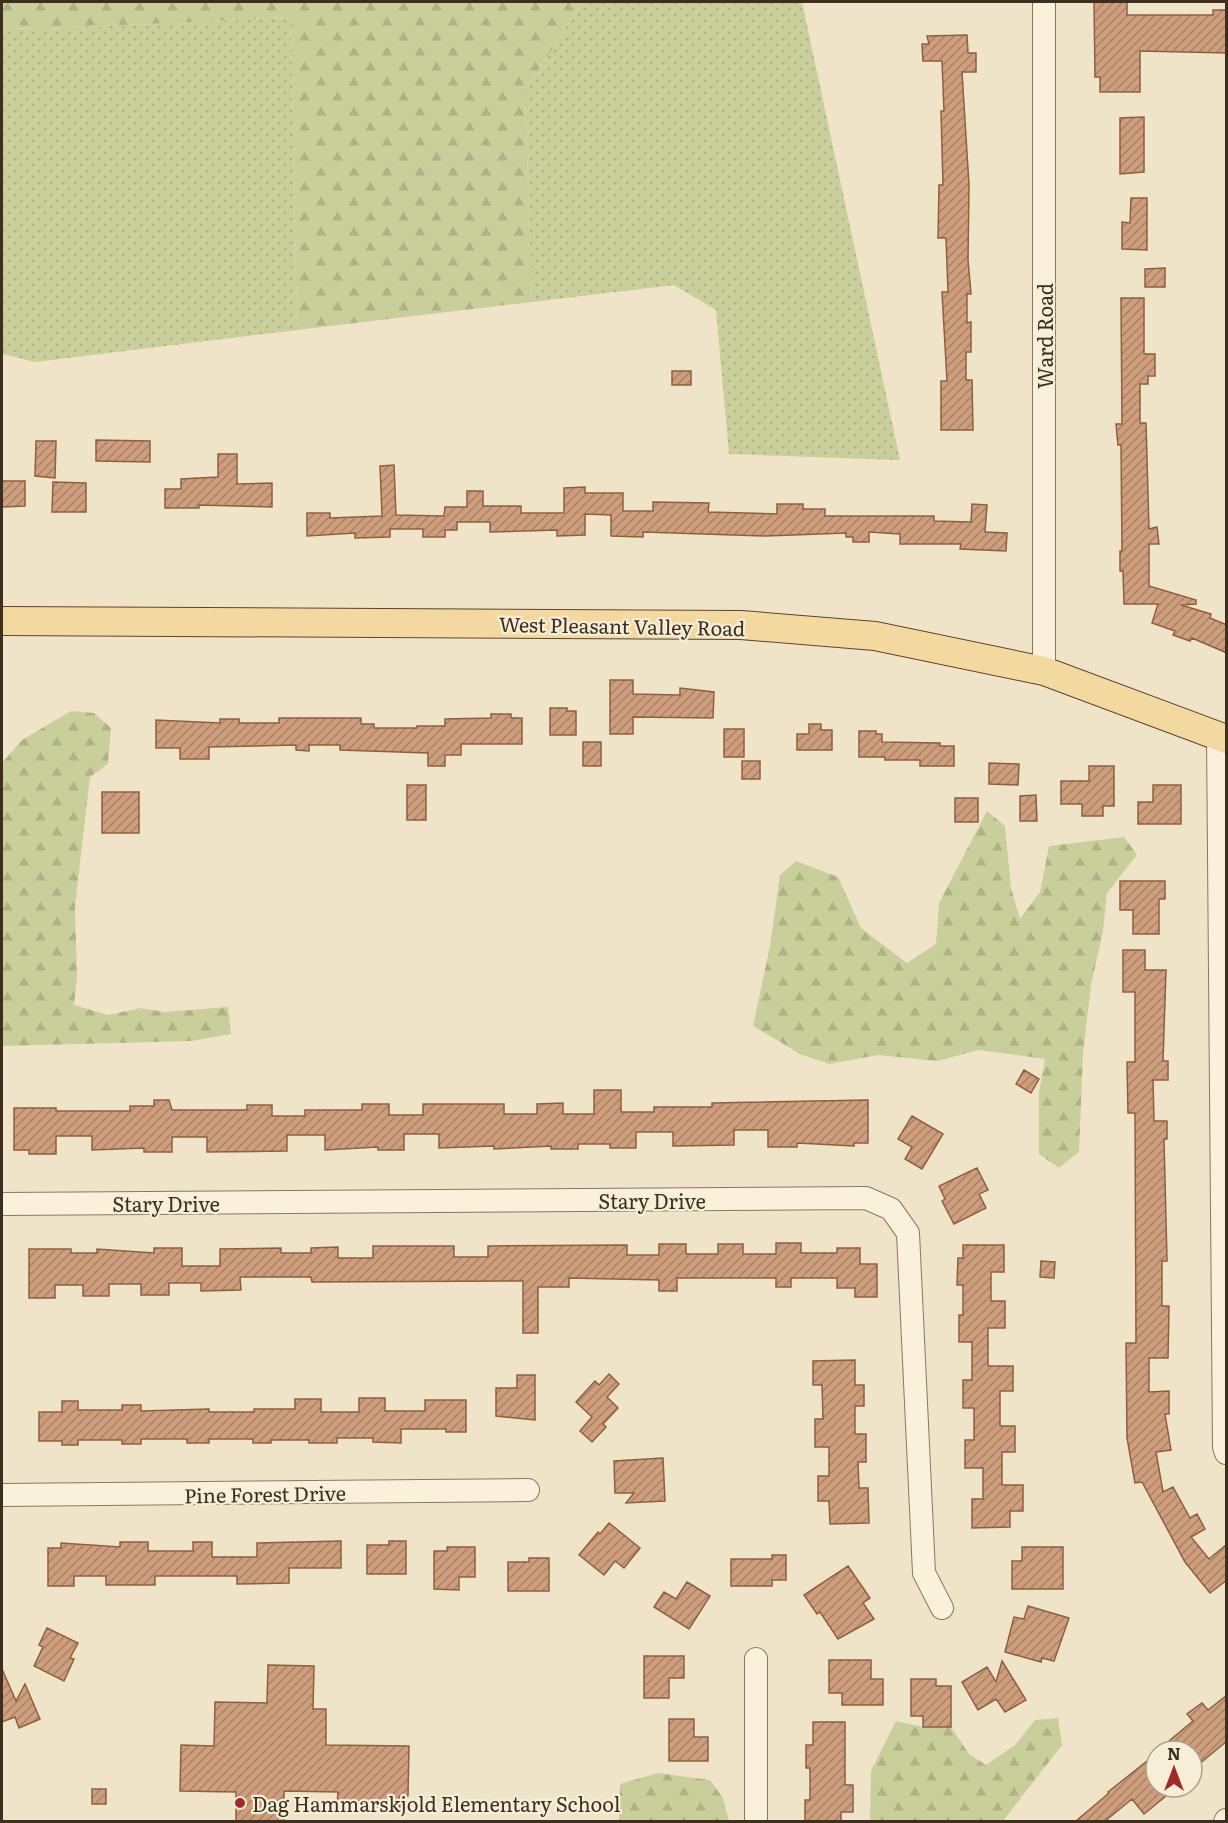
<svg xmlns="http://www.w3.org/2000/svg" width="1228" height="1823" viewBox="0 0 1228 1823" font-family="Literata,serif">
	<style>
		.green { fill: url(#green-dots) }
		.forest { fill: url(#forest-firs) }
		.building { fill: url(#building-hatch); stroke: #8d5f41; stroke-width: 1.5 }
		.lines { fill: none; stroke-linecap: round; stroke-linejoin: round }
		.minor-casing { stroke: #8d765c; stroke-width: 24 }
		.major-casing { stroke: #5b4430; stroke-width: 30 }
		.minor { stroke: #faf1dc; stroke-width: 22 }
		.major { stroke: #f3d9a0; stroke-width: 28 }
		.poi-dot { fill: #9e2a2b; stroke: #f7eed8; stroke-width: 2 }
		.labels { text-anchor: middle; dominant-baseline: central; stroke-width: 4.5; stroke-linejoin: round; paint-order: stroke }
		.street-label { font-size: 20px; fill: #3d2e20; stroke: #f7eed8 }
		.poi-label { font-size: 20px; fill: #3d2e20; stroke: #f7eed8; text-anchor: start }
	</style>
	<defs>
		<pattern id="green-dots" width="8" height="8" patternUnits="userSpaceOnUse" patternTransform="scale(1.5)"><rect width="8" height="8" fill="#c9cf9b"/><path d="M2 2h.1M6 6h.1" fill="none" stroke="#aeb285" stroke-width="1.8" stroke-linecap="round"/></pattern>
		<pattern id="forest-firs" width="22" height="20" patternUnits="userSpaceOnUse" patternTransform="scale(1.5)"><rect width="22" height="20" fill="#c9cf9b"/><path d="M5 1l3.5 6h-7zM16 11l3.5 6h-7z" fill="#aeb285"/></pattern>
		<pattern id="building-hatch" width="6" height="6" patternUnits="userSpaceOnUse" patternTransform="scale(1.5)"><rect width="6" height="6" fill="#cf9f7d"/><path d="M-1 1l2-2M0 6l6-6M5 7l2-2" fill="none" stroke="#a98266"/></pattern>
	</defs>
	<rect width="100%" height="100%" fill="#f0e4c8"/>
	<path class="green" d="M582 2H802L900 460 729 454 716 310 674 285 532 302 525 92Z
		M291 17 297 330 35 362 2 354V28L47 29Z"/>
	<path class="forest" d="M2 2H582L525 92 532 302 297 330 291 17 47 29 2 28Z
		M71 711 94 713 111 728 108 764 90 777 75 906 77 977 74 1005 108 1015 141 1008 164 1012 228 1007 231 1034 192 1041 2 1046V763L22 740Z
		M987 811 1005 826 1011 888 1020 919 1040 892 1049 846 1124 837 1137 855 1107 893 1103 931 1091 985 1083 1054 1079 1152 1059 1168 1039 1154V1092L1045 1059 978 1050 938 1061 878 1055 830 1064 802 1055 753 1026 770 946 780 875 796 861 838 877 861 928 907 963 936 944 939 903Z
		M1058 1718 1062 1745 1003 1821 870 1822 871 1771 896 1721 923 1727H951L969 1754 986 1765 1015 1745 1035 1720Z
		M658 1773 710 1780 723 1798 729 1821H619L620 1784Z"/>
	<path class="building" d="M1094 2H1127V15H1213V10H1227V53L1140 51V92H1100V77H1095Z
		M967 35 968 53H976V72H962L969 185 968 260 971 294H967V323L971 322V352H966V380H972L973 430H941V381H947L942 292H948L946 238H938L939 185H943L941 111H944L942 61H923L922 44H929L927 36Z
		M1144 117V172L1120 174V118Z
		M1131 198H1147V250L1122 249V222L1130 223Z
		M1165 268V287H1145V269Z
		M1121 298H1144V354H1155V376H1148V384H1140V423H1146L1149 529 1157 527 1159 544H1149V586L1196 600V604L1181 605 1211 614 1210 618 1227 625V653L1192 638 1190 641 1173 635 1175 631 1152 623 1158 604H1124L1123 571H1120V551H1122L1121 445H1118L1116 424H1122Z
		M672 371H691V385H672Z
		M96 440 150 441V462L96 461Z
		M36 441H56L55 478 35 476Z
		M218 454H237V484L272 483V507L199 505V508H165V489H181V479L218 477Z
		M394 465 396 515 444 516 445 507H467V491H483V506H521V513H564V488L585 487V493H623V511H653V502L709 503 708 512 777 514V504H803V509H825V516H934V521L971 522 972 504 987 505 985 532 1007 533 1006 551 960 549 961 544H900V534L869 532V542H853V537H846V533L766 536 643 532V537L611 536V515L585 514V535L557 536V530L490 532V522H457V530H445V537H423V529H390V537L355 538V533L307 536V513H330V518L382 516 380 466Z
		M2 481H25V506L2 507Z
		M53 482 86 483V512H52Z
		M610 680H633V694L680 695V688L714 692 713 718 633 717V734H610Z
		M550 708H567V711H576V735H550Z
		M491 714H511V718H522V744H461V755H445V766H428V753L340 750V745H309V751L296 750V745L209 747V759H180V748H156V720L220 723V719H239V723H279V718H361V724H374V728H417V726H445V719L491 718Z
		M809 724H821V730H832V750H797V734H809Z
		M724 729H744V757H724Z
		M859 731H876V734H882V742L940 743V746H954V766H920V760H885V757H859Z
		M583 742H601V766H583Z
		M742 761H760V779H742Z
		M989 763 1019 764 1018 785 989 784Z
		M1089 766H1114V806H1103V816H1082V804H1061V781H1089Z
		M407 785H426V820H407Z
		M1153 785H1181V824H1138V802H1153Z
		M102 792H139V833H102Z
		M1036 795 1037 821H1020V796Z
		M955 798H978V822H955Z
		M1120 881H1165V899H1159V934H1133V910H1120Z
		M1123 950H1145V970H1166L1163 1061H1168V1080H1153L1154 1121H1167V1139H1164L1167 1261H1162V1306H1169L1168 1358H1149V1392L1169 1391V1414H1165L1171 1450 1156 1452 1163 1492 1173 1487 1190 1518 1197 1514 1205 1529 1191 1537 1209 1559 1227 1544V1580L1210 1593 1185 1562 1142 1482 1135 1483 1127 1438 1126 1343H1136L1135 1113H1128L1127 1062H1135V992H1123Z
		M1024 1070 1039 1079 1031 1093 1016 1084Z
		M594 1090H621V1112H654V1107H712V1103L868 1100V1143H854V1146L797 1143V1147H768V1130H734V1145L673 1146V1132H636V1148H610V1144H578V1149H551V1146L494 1149V1146L439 1148V1134H404V1150H378V1147L325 1150V1135H287V1151L207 1152V1137H172V1152H144V1148L92 1150V1136H56V1154H29V1150H14V1108H56V1111H130V1106H154V1100H169L172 1110H247V1105H272V1116H305V1110H362V1104H389V1115H423V1104H504V1114H537V1104L563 1103V1114H594Z
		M912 1116 943 1134 922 1169 905 1159 912 1147 898 1139Z
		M977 1168 988 1190 979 1194 986 1208 954 1224 942 1201 945 1199 939 1186Z
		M776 1243H801V1253H837V1248H860V1264H877V1297H855V1288H837V1278H791V1287H776V1278H677V1291H659V1280L569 1278V1287H538V1333H523V1281L312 1282 311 1277H240L241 1290 201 1291V1283H169V1295H141V1284H109V1296H83V1285H55V1298H29V1249H71V1253H97V1249L154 1253V1248H182V1266H220V1249L281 1248V1253H311V1248L338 1247V1258H373V1246H454V1257H488V1246L627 1245V1255H659V1244H686V1254H718V1244H743V1254H776Z
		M963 1245H1004V1272H991V1301H1005V1328H988V1366H1013V1391H1000V1426H1015V1452H1002V1485H1023V1511H1010V1527L972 1528V1499H983V1468H965V1440H974V1408H963V1380H972V1342H959V1315H963V1285H957L958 1258H963Z
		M1041 1261 1055 1262 1054 1278 1040 1277Z
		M855 1360V1385H864V1406H855V1434H866V1462H858L859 1488H868L869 1523 830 1524 829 1501H818V1476H829V1447H815V1419H823L822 1385H813V1361Z
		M609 1374 619 1384 607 1397 618 1408 603 1424 606 1427 592 1442 580 1431 592 1417 576 1402 595 1381 599 1385Z
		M517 1375H535V1420L496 1416V1388H517Z
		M359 1398H385V1411H425V1400H466V1432H446V1429H401V1443L373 1442V1438H337V1443H309V1440H271V1443H253V1439H209V1443H187V1439H141V1444H122V1440H78V1445H62V1441H39V1412H62V1401H78V1410H122V1405H141V1411L209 1409V1412H254V1409H295V1399H321V1412H359Z
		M663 1458 665 1501 626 1503 634 1493H615L614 1461Z
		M609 1523 640 1548 624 1568 615 1561 604 1575 579 1555 598 1532 600 1534Z
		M341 1541V1568H289V1583L237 1584V1576H155V1585H106V1576H74V1586H48V1548H61V1543L120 1547V1542H148V1551H193V1542H212V1557H257V1543Z
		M389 1541H406V1574H367V1545H389Z
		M447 1547H475V1577H459V1590L434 1589V1551H447Z
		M1022 1547H1063V1589H1012V1561H1022Z
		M772 1555H786V1580H772V1586H731V1559H772Z
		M529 1558H549V1591H508V1562H529Z
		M848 1566 870 1598 863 1603 874 1619 838 1639 820 1612 817 1614 804 1595Z
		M687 1582 710 1596 689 1629 654 1607 664 1592 676 1599Z
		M1028 1606 1069 1618 1054 1661 1042 1658 1041 1662 1005 1652 1014 1617 1024 1619Z
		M47 1628 78 1643 70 1658 74 1659 64 1681 34 1666 43 1647 39 1645Z
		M644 1656H684V1678H669V1698H644Z
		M829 1660H871V1679H883V1705H842V1693H829Z
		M1002 1661 1026 1700 1005 1712 996 1699 978 1710 962 1682 987 1667 996 1682Z
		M268 1665 314 1666 313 1709H326V1745L409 1746 408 1796H400V1807L337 1806 338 1792 284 1791V1821H236V1792L180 1791 181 1745 214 1746 215 1702 267 1703Z
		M2 1669 16 1701 25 1684 40 1719 19 1728 15 1717 2 1722Z
		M911 1679H936V1686H951V1727H923V1716H911Z
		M1227 1695V1741L1198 1765 1192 1758V1751H1157L1193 1721 1187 1714 1202 1703 1208 1710Z
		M669 1719H694V1737H708V1761H669Z
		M813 1722H845V1785H853V1812H841V1821H805V1800H810V1768H806V1745H813Z
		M1156 1754V1787L1166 1796 1144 1814 1132 1799 1105 1821H1076L1109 1793 1108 1792Z
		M92 1789H106V1804H92Z"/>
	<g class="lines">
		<g class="minor-casing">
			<path id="minor" d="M1044 671V2
				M1218 735 1224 1447 1226 1453
				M2 1204 866 1198 891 1209 908 1233 924 1573 942 1608
				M2 1495 528 1490
				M756 1822V1659
				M1225 1822 1226 1820"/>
		</g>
		<g class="major-casing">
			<path id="major" d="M2 621 741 625 875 636 1044 671 1226 739"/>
		</g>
		<use href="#minor" class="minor"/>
		<use href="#major" class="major"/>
	</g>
	<circle class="poi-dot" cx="240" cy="1803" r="6"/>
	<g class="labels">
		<g class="street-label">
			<text transform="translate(1044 336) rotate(-90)">Ward Road</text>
			<text transform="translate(622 625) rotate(1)">West Pleasant Valley Road</text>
			<text x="652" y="1200">Stary Drive</text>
			<text x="166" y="1203">Stary Drive</text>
			<text transform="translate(265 1493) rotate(-1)">Pine Forest Drive</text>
		</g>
		<g class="poi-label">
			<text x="252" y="1803">Dag Hammarskjold Elementary School</text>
		</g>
	</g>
	<rect width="1228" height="1823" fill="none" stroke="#3d2e20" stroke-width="6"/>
	<g transform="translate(1174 1769)"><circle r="28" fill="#f7eed8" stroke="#ada18e" stroke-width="1.5"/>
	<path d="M0-4.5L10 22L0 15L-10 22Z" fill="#9e2a2b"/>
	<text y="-9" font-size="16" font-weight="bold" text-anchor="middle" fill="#3d2e20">N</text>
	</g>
</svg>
